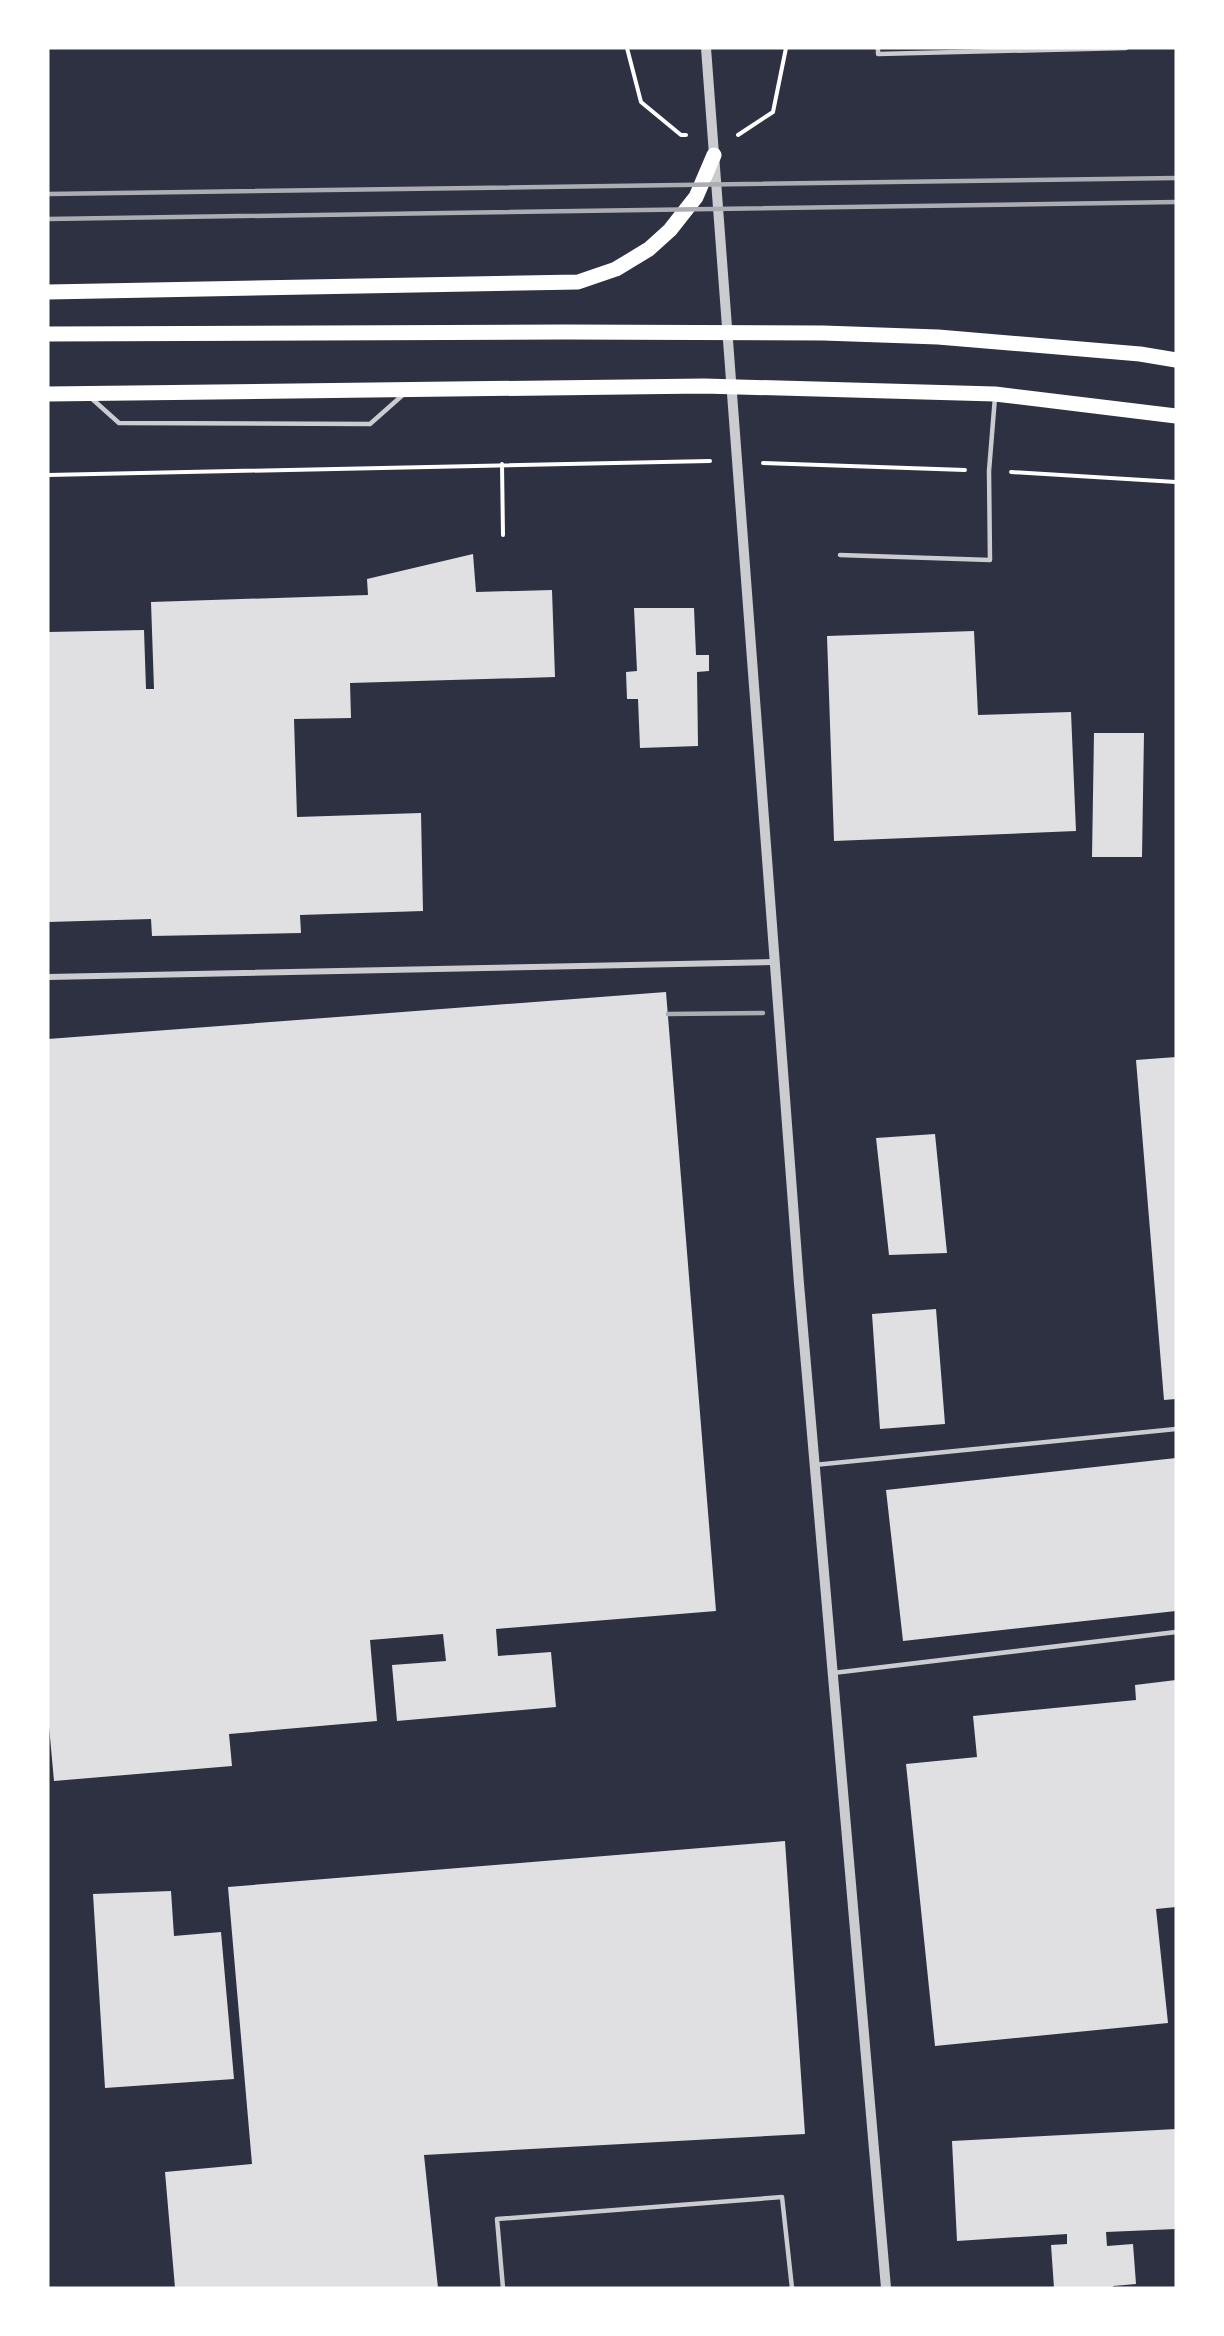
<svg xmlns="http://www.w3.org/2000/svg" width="1224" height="2336" viewBox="0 0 1224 2336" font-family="'Public Sans',sans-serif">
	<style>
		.building { fill: #e0e0e3 }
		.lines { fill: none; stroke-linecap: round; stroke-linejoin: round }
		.path { stroke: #fff; stroke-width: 4 }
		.service { stroke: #caccd0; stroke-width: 4.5 }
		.minor { stroke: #caccd0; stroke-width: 6 }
		.tertiary { stroke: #caccd0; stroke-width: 10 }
		.primary { stroke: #fff; stroke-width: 15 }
		.rail { stroke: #abadb3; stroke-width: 4.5 }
	</style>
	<rect width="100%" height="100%" fill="#2d3142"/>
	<path class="building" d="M473 554 476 592 552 590 555 677 350 683 351 718 294 719 297 817 421 813 423 911 300 915 301 933 152 936 151 919 48 922V632L144 630 146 689H154L151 602 368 595 367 579Z
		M634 608H694L696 655H709V671L697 672 698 746 640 748 638 699H627L626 672 637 671Z
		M974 631 978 715 1071 712 1076 831 834 841 827 636Z
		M1094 733H1144L1142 857H1092Z
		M666 992 716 1611 496 1629 498 1656 551 1652 556 1707 397 1721 392 1665 446 1661 443 1634 370 1640 377 1721 229 1734 232 1766 54 1781 48 1715V1039Z
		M1176 1057V1399L1164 1400 1136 1060Z
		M935 1134 947 1253 889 1255 876 1138Z
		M936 1309 945 1424 880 1429 872 1314Z
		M1176 1458V1611L903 1641 886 1490Z
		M1176 1680V1907L1156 1909 1168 2023 935 2046 906 1764 977 1757 973 1716 1136 1700 1135 1685Z
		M785 1841 805 2134 424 2155 438 2288H175L165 2172 252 2164 228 1887Z
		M171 1891 174 1936 221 1932 234 2079 105 2088 93 1894Z
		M1176 2129V2229L1106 2232 1107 2246 1133 2244 1136 2284 1113 2286V2288H1054L1051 2245 1067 2244V2234L957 2241 952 2141Z"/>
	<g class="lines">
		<path class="path" d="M627 48 641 102 681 135H686
			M738 135 773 112 786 48
			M763 463 965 470
			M502 464 503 535
			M1011 472 1176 482
			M48 475 710 461"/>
		<path class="service" d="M878 48V54L1126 48
			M90 397 119 423 370 424 405 393
			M840 555 990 560 989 471 995 397
			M814 1465 1176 1429
			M833 1673 1176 1632
			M503 2288 497 2219 782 2197 792 2288"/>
		<path class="minor" d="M48 977 775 962"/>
		<path class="tertiary" d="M706 48 799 1284 886 2288"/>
		<path class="primary" d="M48 292 578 282 616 269 649 249 670 230 696 197 714 155
			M48 334 564 332 823 333 938 337 1140 354 1176 360
			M48 394 704 386 995 394 1176 416"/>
		<path class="rail" d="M48 194 1176 178
			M48 219 1176 202
			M668 1014 763 1013"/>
	</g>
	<rect width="1224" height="2336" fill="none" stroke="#ffffff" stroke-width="99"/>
</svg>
